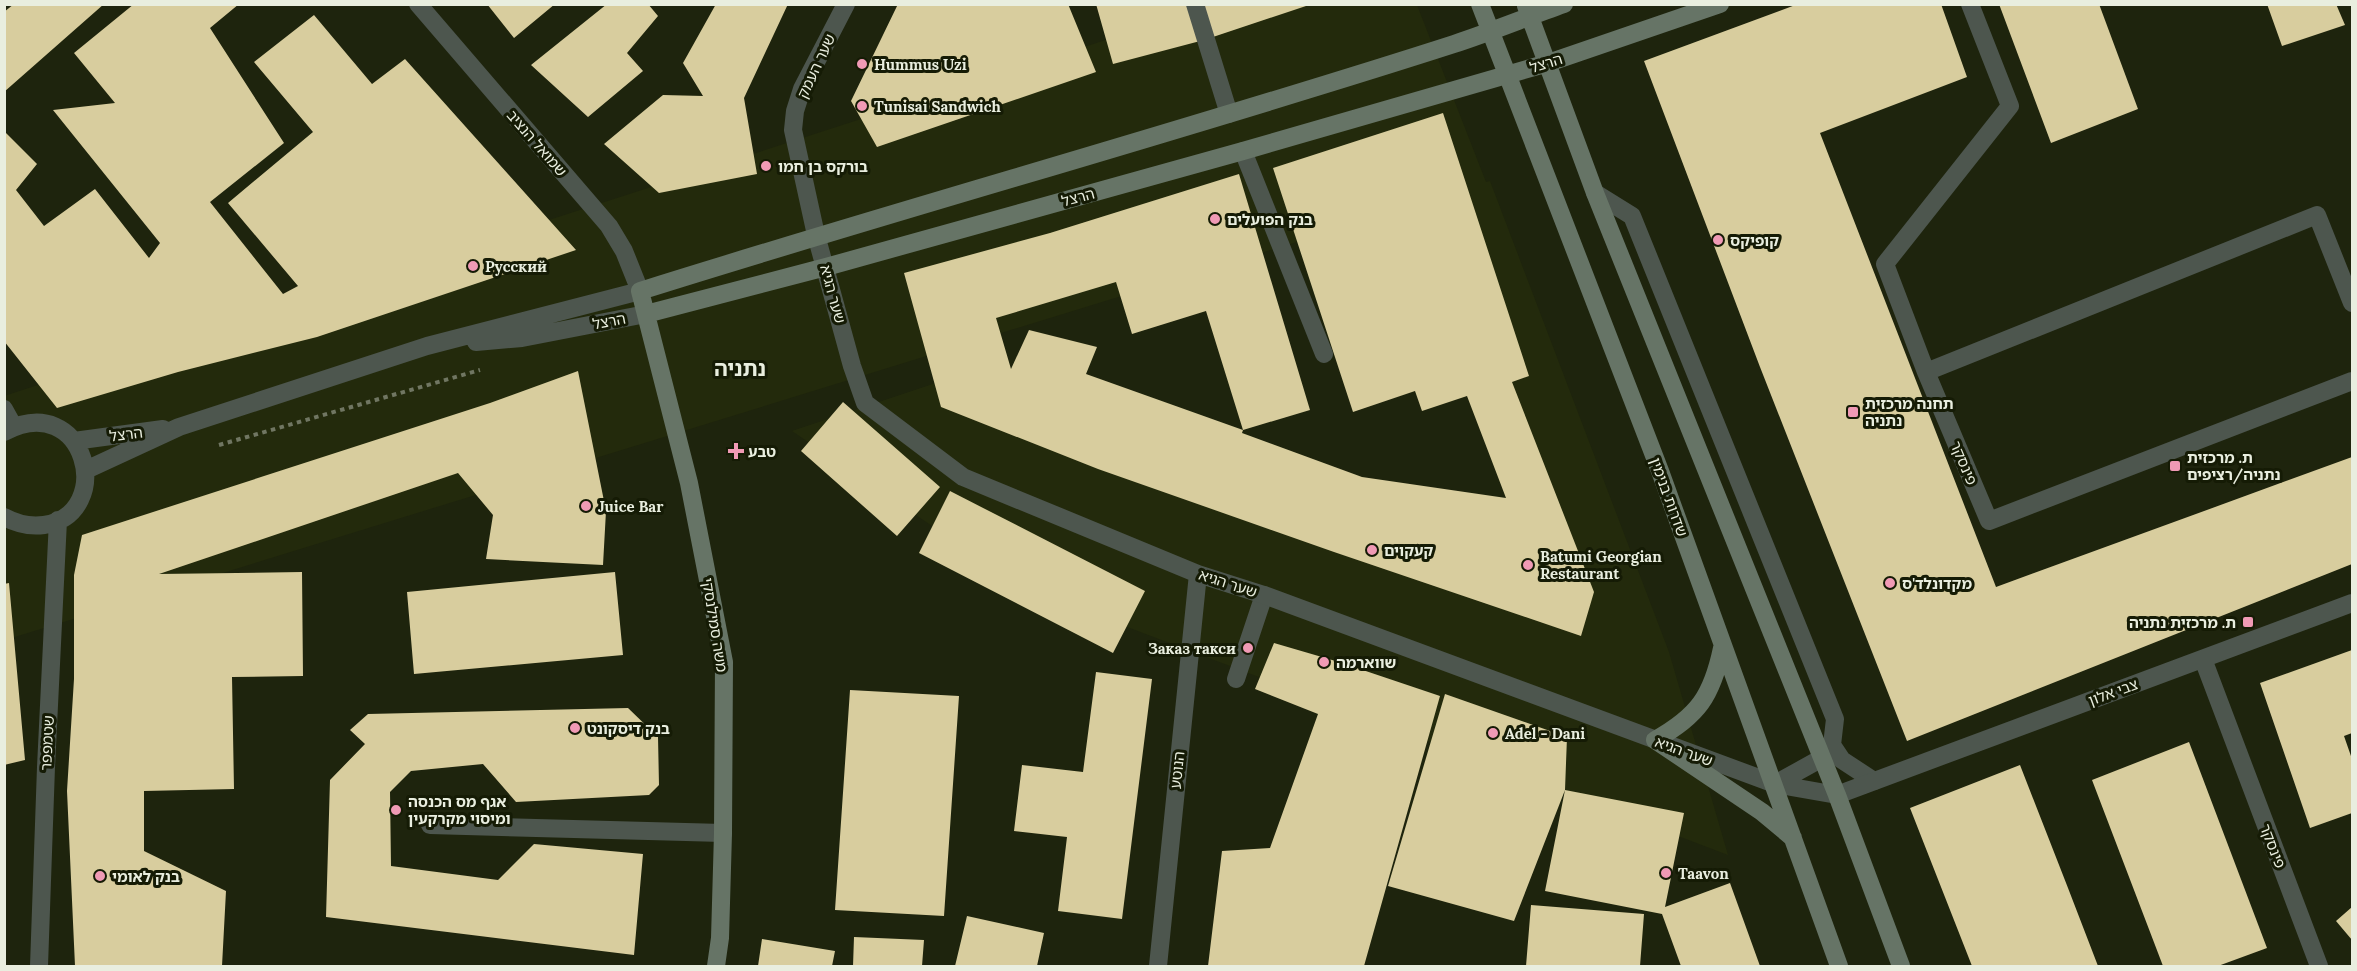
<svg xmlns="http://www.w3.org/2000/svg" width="2357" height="971" viewBox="0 0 2357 971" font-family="Lora,'Noto Sans Hebrew',serif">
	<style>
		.built { fill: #232a0c }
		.building { fill: #d8cd9e }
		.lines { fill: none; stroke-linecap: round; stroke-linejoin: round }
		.path { stroke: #707662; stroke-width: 4; stroke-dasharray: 4.5 4.5; stroke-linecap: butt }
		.lane { stroke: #4d564e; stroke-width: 18 }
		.street { stroke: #4d564e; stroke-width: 18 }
		.secondary { stroke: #667466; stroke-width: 18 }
		.poi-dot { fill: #f09ab5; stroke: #151b05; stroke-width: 2 }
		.labels { text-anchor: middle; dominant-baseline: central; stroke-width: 6; stroke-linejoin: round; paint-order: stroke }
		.street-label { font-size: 15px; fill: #e9eedf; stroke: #151b05 }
		.poi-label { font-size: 15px; font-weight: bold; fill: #e9eedf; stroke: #151b05; text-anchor: start }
		.district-label { font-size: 21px; font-weight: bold; fill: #e9eedf; stroke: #151b05 }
	</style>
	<rect width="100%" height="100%" fill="#1e240d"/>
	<path class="built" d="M1214 5H1417L1486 182 1490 181 1669 652 1728 855 1022 587 792 431 942 381 1558 600 1433 200 5 640 4 396Z"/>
	<path class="building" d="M14 4H104L4 92V12Z
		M134 4H239L210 28 284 143 210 202 283 294 298 286 228 203 313 132 254 62 314 15 372 84 405 59 576 250 317 337 178 372 57 408 4 341V131L37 164 16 190 44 226 95 189 149 258 160 243 53 110 115 103 74 53Z
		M487 4H555L514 38Z
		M607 4H648L658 16 627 53 643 71 588 117 531 65Z
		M716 4H788L744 98 757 174 659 193 604 144 663 95 703 96 683 63Z
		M898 4H1068L1096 72 877 147 851 101Z
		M1096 4H1309V5L1204 40 1113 64Z
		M1798 4H1941L1967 77 1820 133 1996 587 2352 457V564L1907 741 1760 367 1644 61Z
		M1999 4H2099L2138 109 2051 143Z
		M2267 4H2336L2345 25 2282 46Z
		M1443 113 1529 376 1512 382 1594 592 1581 636 1334 552 1098 469 941 407 904 273 1050 233 1239 174 1310 410 1243 430 1206 311 1132 334 1116 282 996 318 1011 369 1029 330 1097 347 1086 374 1243 430 1242 433 1362 477 1506 498 1467 396 1422 411 1415 391 1353 412 1273 168Z
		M578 371 606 511 603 565 486 559 493 515 458 473 159 574 302 572 303 676 232 677 234 789 144 791V851L226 891 222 966H75L67 791 74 679V575L82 535 490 403Z
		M843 402 940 487 897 536 801 451Z
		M950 491 1145 591 1113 653 919 553Z
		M615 572 623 655 414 674 407 592Z
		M9 583 25 760 4 765V584Z
		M1274 643 1339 662 1440 696 1364 966H1208L1222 851 1270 848 1318 714 1255 689Z
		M2352 650V733L2344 736 2352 759V813L2310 828 2260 683Z
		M1096 672 1152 679 1122 919 1058 911 1067 837 1014 831 1022 765 1083 772Z
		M850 690 959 696 944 916 835 910Z
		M1445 694 1567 737 1565 790 1514 921 1388 886Z
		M628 708 658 737 659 785 649 795 516 802 483 764 411 771 390 792 391 866 498 880 534 844 643 854 634 955 326 917 330 780 365 744 350 730 368 714Z
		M2189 742 2267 948 2218 966H2163L2092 780Z
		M2020 765 2068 888 2098 966H1972L1910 808Z
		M1565 790 1684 813 1665 907 1730 883 1760 966H1681L1662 914 1545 891Z
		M1531 905 1644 914 1640 966H1526Z
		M2352 907V940L2336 921Z
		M967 916 1044 933 1037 966H955Z
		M854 937 924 940 922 966H853Z
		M762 939 835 951 832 966H758Z"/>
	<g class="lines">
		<path class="path" d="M219 445 480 370"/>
		<path class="lane" d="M1970 4 2010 106 1885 264 1926 372 1989 521 2352 381
			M1595 193 1632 216 1835 719 1832 745 1822 758
			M1926 372 2317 215 2352 303
			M1236 679 1264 595
			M1832 745 1842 760 1874 781
			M430 825 723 833"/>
		<path class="street" d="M846 4 802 89 795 111 793 130 816 235 852 366 865 403 963 477 1198 574 1264 595 1775 784 1837 795 2352 603
			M1195 4 1229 114
			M1243 151 1324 354
			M476 342 522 338 646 314
			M4 409 14 427
			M4 432C86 388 117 514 44 525 30 527 17 524 4 517
			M74 441 163 429
			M86 470 179 427 427 346 640 291 624 251 609 226 418 4
			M2203 659 2319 966
			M1775 784 1822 758
			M39 966 46 767 58 520
			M1158 966 1198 574"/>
		<path class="secondary" d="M1480 4 1660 471 1839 966
			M1526 6 1595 193 1837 795 1901 966
			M646 314 826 267 1243 151 1548 63 1720 4
			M1722 648C1712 696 1698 716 1655 740L1762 812 1793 838
			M716 966 720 938 723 833 724 662 689 483 640 291C910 206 1184 131 1454 44 1491 32 1527 17 1564 4"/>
	</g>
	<g class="poi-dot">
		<circle cx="862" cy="64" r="6"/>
		<circle cx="862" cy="106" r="6"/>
		<circle cx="766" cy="166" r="6"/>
		<circle cx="1215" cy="219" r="6"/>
		<circle cx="1718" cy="240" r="6"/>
		<circle cx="473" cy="266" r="6"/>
		<rect x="1847" y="406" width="12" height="12" rx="3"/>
		<path d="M733 442h6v6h6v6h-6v6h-6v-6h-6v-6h6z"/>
		<rect x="2169" y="460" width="12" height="12" rx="3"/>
		<circle cx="586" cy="506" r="6"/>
		<circle cx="1372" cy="550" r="6"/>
		<circle cx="1528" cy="565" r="6"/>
		<circle cx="1890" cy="583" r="6"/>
		<rect x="2242" y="616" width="12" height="12" rx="3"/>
		<circle cx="1248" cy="648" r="6"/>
		<circle cx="1324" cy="662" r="6"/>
		<circle cx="575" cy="728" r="6"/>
		<circle cx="1493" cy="733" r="6"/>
		<circle cx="396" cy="810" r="6"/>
		<circle cx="1666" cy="873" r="6"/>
		<circle cx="100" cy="876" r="6"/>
	</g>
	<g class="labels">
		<g class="street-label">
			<text transform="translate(1546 63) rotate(-17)">הרצל</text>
			<text transform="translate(816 66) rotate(-65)">שער העמק</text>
			<text transform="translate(537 143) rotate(49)">שמואל הנציב</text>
			<text transform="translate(1078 197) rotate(-15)">הרצל</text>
			<text transform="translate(833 294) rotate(75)">שער הגיא</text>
			<text transform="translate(609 321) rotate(-11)">הרצל</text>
			<text transform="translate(126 434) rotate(-7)">הרצל</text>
			<text transform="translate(1964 463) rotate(67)">פינסקר</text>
			<text transform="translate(1669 497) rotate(70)">שדרות בנימין</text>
			<text transform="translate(1228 583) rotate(18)">שער הגיא</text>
			<text transform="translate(715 625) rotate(81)">משה סמילנסקי</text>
			<text transform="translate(2113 692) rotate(-20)">צבי אלון</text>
			<text transform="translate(47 743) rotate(-87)">שטמפפר</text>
			<text transform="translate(1684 751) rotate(20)">שער הגיא</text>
			<text transform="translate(1177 770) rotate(-84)">הנוטע</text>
			<text transform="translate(2273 846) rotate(69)">פינסקר</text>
		</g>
		<g class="poi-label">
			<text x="874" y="64">Hummus Uzi</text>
			<text x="874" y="106">Tunisai Sandwich</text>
			<text x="778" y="166">בורקס בן חמו</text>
			<text x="1227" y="219">בנק הפועלים</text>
			<text x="1730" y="240">קופיקס</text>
			<text x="485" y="266">Русский</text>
			<text x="1865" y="403">תחנה מרכזית<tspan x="1865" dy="17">נתניה</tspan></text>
			<text x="748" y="451">טבע</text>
			<text x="2187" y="457">ת. מרכזית<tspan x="2187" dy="17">נתניה/רציפים</tspan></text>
			<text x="598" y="506">Juice Bar</text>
			<text x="1384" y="550">קעקוים</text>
			<text x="1540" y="556">Batumi Georgian<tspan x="1540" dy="17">Restaurant</tspan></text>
			<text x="1902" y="583">מקדונלד'ס</text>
			<text x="2236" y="622" text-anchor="end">ת. מרכזית נתניה</text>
			<text x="1236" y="648" text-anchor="end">Заказ такси</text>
			<text x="1336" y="662">שווארמה</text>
			<text x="587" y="728">בנק דיסקונט</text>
			<text x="1505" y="733">Adel - Dani</text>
			<text x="408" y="801">אגף מס הכנסה<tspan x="408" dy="17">ומיסוי מקרקעין</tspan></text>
			<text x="1678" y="873">Taavon</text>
			<text x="112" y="876">בנק לאומי</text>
		</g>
		<g class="district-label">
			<text x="740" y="368">נתניה</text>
		</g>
	</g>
	<rect width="2357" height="971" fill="none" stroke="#e9eedf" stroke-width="12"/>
</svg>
